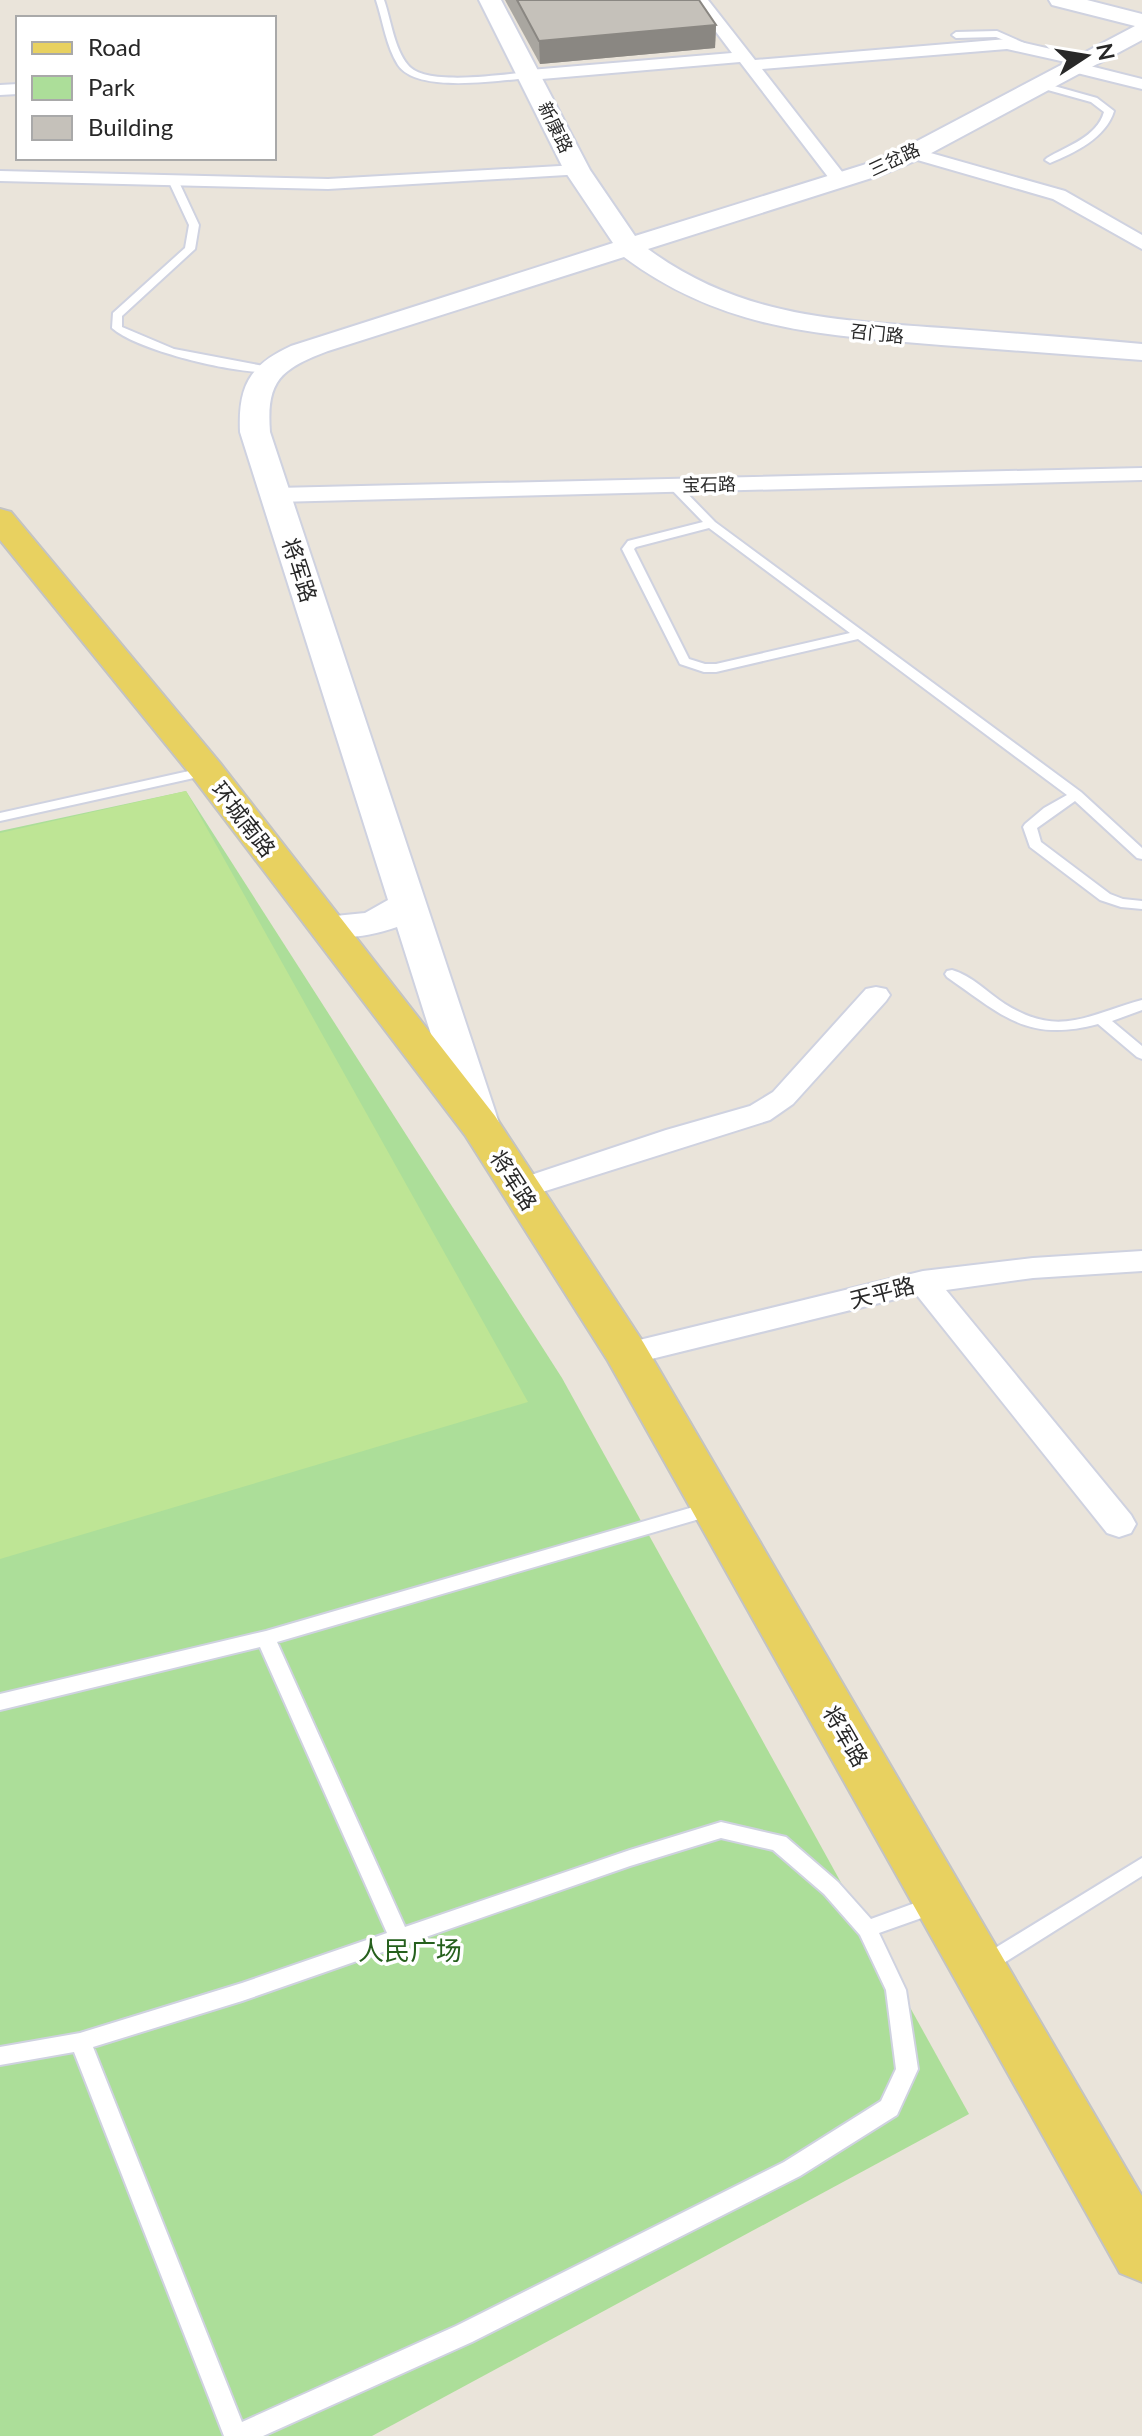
<svg xmlns="http://www.w3.org/2000/svg" width="1142" height="2436" viewBox="0 0 1142 2436" font-family="Lato,'Noto Sans SC',sans-serif">
	<style>
		.green { fill: #acde99 }
		.pitch { fill: #bee595 }
		.lines { fill: none; stroke-linecap: round; stroke-linejoin: round }
		.lane-casing { stroke: #cfd2e0; stroke-width: 4 }
		.street-casing { stroke: #cfd2e0; stroke-width: 4 }
		.secondary-casing { stroke: #cfd2e0; stroke-width: 4 }
		.primary-casing { stroke: #c3c3c3; stroke-width: 4 }
		.lane { fill: #fff; fill-rule: evenodd }
		.street { fill: #fff; fill-rule: evenodd }
		.secondary { fill: #fff; fill-rule: evenodd }
		.primary { fill: #e8d160; fill-rule: evenodd }
		.wall { fill: #a9a6a0 }
		.shaded-wall { fill: #8a8782 }
		.building { fill: #c5c1ba; stroke: #8a8782; stroke-width: 2 }
		.labels { text-anchor: middle; dominant-baseline: central; stroke-width: 7; stroke-linejoin: round; paint-order: stroke }
		.far-street-label { font-size: 18px; fill: #282828; stroke: #fff }
		.street-label { font-size: 22px; fill: #282828; stroke: #fff }
		.near-park-label { font-size: 26px; fill: #26601d; stroke: #fff }
	</style>
	<rect width="100%" height="100%" fill="#eae4da"/>
	<path class="green" d="M186 791 562 1378 969 2114 372 2436H0V831Z"/>
	<path class="pitch" d="M186 791 528 1402 0 1559V833Z"/>
	<g class="lines">
		<g class="lane-casing">
			<path id="lane" d="M376 0H384C391 20 394 48 408 65 425 87 504 74 530 72L534 75 530 78C499 80 417 94 398 65 386 46 383 21 376 0Z
				M997 31 1033 47 1026 49 996 37 956 38 952 35 956 32Z
				M1040 82 1097 98 1114 111C1106 138 1074 153 1050 163L1045 160 1047 158C1067 146 1097 137 1104 112L1091 102 1037 87V83Z
				M173 177 178 180 199 225 195 249 122 316V327L174 349 269 367 274 370 273 372C239 375 138 351 112 328L113 313 185 248 189 225 168 180Z
				M673 482 677 483 715 522 1081 792 1142 848V859L1137 858 1075 801 1037 828 1041 842 1110 894 1123 899 1142 901V909L1121 907 1100 900 1030 847 1023 827 1025 824 1044 808 1067 795 858 639 716 672H704L680 664 622 549 628 541 703 522 669 487 667 485ZM709 528 850 633 716 664H705L689 659 634 549 636 547Z
				M207 767 212 768V774L0 821V813Z
				M952 970C971 975 988 993 1005 1004 1059 1038 1087 1015 1142 1000V1010L1112 1021 1142 1046V1059L1137 1057 1098 1024C1027 1043 1002 1015 947 977L945 974 947 971Z
				M714 1501 720 1503 723 1508 720 1513 277 1642 405 1927 630 1850 721 1822 786 1837 838 1882 871 1919 937 1895 944 1898 947 1904 944 1910 879 1933 906 1990 918 2069 897 2115 800 2176 472 2342 263 2436H224L74 2052 0 2065V2047L80 2033 242 1983 387 1933 260 1647 0 1710V1694L266 1631ZM721 1838 773 1850 824 1894 860 1935 886 1990 896 2069 881 2101 784 2162 456 2326 242 2422 93 2047 242 2001 630 1866Z
				M1142 1858V1876L991 1971 984 1974 977 1971 974 1965 977 1959Z"/>
		</g>
		<g class="street-casing">
			<path id="street" d="M692 0H708L755 60 1007 39 1090 58 1092 62 1090 66 1142 79V89L1069 71 1067 67 1070 63 1007 49 762 69 850 182 841 187 835 186 740 62 530 80 522 75 530 70 732 53Z
				M18 84V94L0 95V85Z
				M913 148 1065 191 1142 235V249L1053 199 907 157 904 153Z
				M577 165 586 170 583 174 328 189 0 181V171L328 179Z
				M1142 468V480L276 502 265 495 276 488Z
				M876 987 886 989 890 995 886 1001 793 1104 770 1120 520 1199 510 1196 505 1189 510 1182 666 1130 750 1106 773 1092 866 989Z
				M1142 1251V1271L1033 1278 946 1290 1131 1515 1136 1524 1131 1533 1119 1537 1107 1533 916 1294 627 1365 616 1362 611 1354 616 1346 627 1343 923 1271 1033 1258Z"/>
		</g>
		<g class="secondary-casing">
			<path id="secondary" d="M479 0H501L590 170 635 236 863 165 904 148 1135 26 1052 5 1049 0H1087L1142 14V40L922 158 881 175 648 249C739 316 833 320 942 328 1009 333 1075 338 1142 344V360C1075 355 1008 350 941 345 822 335 724 331 624 257L328 351C281 369 266 380 270 432L500 1126 494 1135 480 1139 466 1135 460 1126 397 927C370 936 342 941 315 934L309 926 315 918 365 913 388 900 240 432C238 387 249 365 291 346L613 243 564 170Z"/>
		</g>
		<g class="primary-casing">
			<path id="primary" d="M0 509 11 512 220 763 495 1116 643 1342 1142 2196V2282L1120 2273 608 1361 465 1135 194 779 0 540Z"/>
		</g>
		<use href="#lane" class="lane"/>
		<use href="#street" class="street"/>
		<use href="#secondary" class="secondary"/>
		<use href="#primary" class="primary"/>
	</g>
	<path class="wall" d="M505 0H699L716 25 715 48 540 64Z"/>
	<path class="shaded-wall" d="M716 25 715 48 540 64 539 41Z"/>
	<path class="building" d="M517 0H699L716 25 539 41Z"/>
	<g class="labels">
		<g class="far-street-label">
			<text transform="translate(556 127) rotate(64)">新康路</text>
			<text transform="translate(894 159) rotate(-25)">三岔路</text>
			<text transform="translate(877 333) rotate(6)">召门路</text>
			<text transform="translate(709 484) rotate(-1)">宝石路</text>
		</g>
		<g class="street-label">
			<text transform="translate(300 570) rotate(72)">将军路</text>
			<text transform="translate(244 819) rotate(52)">环城南路</text>
			<text transform="translate(514 1180) rotate(57)">将军路</text>
			<text transform="translate(882 1292) rotate(-14)">天平路</text>
			<text transform="translate(846 1736) rotate(60)">将军路</text>
		</g>
		<g class="near-park-label">
			<text x="410" y="1950">人民广场</text>
		</g>
	</g>
	<rect x="16" y="16" width="260" height="144" fill="#ffffff" stroke="#a9a9a9" stroke-width="2"/>
	<rect x="32" y="42" width="40" height="12" fill="#e8d160" stroke="#a9a9a9" stroke-width="2"/>
	<text x="88" y="56" font-size="24" fill="#282828">Road</text>
	<rect x="32" y="76" width="40" height="24" fill="#acde99" stroke="#a9a9a9" stroke-width="2"/>
	<text x="88" y="96" font-size="24" fill="#282828">Park</text>
	<rect x="32" y="116" width="40" height="24" fill="#c5c1ba" stroke="#a9a9a9" stroke-width="2"/>
	<text x="88" y="136" font-size="24" fill="#282828">Building</text>
	<g transform="translate(1086 56) rotate(78)" stroke="#ffffff" stroke-width="6" paint-order="stroke">
	<path d="M0-6L14 30L0 20L-14 30Z" fill="#282828"/>
	<text y="-12" font-size="22" font-weight="bold" text-anchor="middle" fill="#282828">N</text>
	</g>
</svg>
